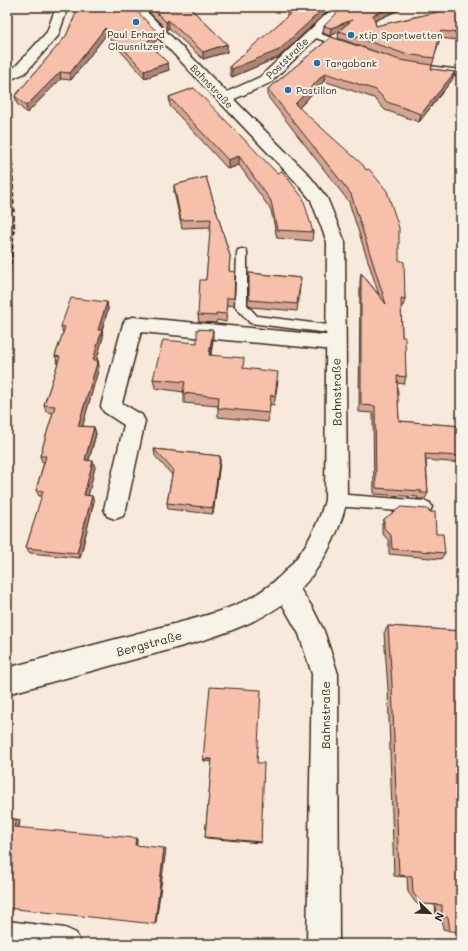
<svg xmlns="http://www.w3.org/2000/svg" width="468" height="951" viewBox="0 0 468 951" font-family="Mali,sans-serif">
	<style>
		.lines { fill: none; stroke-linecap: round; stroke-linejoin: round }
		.lane-casing { stroke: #3b2a1e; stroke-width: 3 }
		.street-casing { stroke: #3b2a1e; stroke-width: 3 }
		.secondary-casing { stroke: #3b2a1e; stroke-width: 3 }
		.lane { fill: #f7f3e8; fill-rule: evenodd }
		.street { fill: #f7f3e8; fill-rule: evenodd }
		.secondary { fill: #f7f3e8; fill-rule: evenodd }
		.rail-far1 { stroke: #3b2a1e; stroke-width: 2; stroke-dasharray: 4 2; stroke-linecap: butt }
		.rail { stroke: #3b2a1e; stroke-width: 2.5; stroke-dasharray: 5 2.5; stroke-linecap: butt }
		.wall { fill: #d4a593; stroke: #3b2a1e }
		.shaded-wall { fill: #ad8678; stroke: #3b2a1e }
		.building { fill: #f7c0ab; stroke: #3b2a1e }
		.poi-dot { fill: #1f6fb2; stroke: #f7f3e8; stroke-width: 1.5 }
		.labels { text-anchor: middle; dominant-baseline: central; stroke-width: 4; stroke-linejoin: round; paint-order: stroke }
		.far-poi-label { font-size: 10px; fill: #3b2a1e; stroke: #f7f3e8; text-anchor: start }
		.far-street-label { font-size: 10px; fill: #3b2a1e; stroke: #f7f3e8 }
		.street-label { font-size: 12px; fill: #3b2a1e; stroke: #f7f3e8 }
	</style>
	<rect width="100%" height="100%" fill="#f7e9dc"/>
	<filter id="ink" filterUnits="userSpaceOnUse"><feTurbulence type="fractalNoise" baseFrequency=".025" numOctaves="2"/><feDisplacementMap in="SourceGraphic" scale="8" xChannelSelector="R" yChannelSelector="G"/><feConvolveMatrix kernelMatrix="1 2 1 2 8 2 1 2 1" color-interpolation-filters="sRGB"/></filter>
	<g filter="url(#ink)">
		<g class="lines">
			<g class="lane-casing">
				<path id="lane" d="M310 32H316L349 45 345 47H342L310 36Z
					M412 64 461 70V76L415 68 411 66Z
					M242 249 246 250 247 253V305L257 316 336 326 340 327 342 330 340 333 336 334 250 323 235 306 237 253 238 250Z
					M336 494 425 501 430 503 432 507 430 511 425 513 336 506 331 504 329 500 331 496Z"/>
			</g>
			<g class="street-casing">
				<path id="street" d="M56 7H68L58 36 25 73 7 81V71L15 67 47 32Z
					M334 7H348L270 83 230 101 225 102 220 101 218 98 220 95 260 77Z
					M133 317 335 336 342 338 345 343 342 348 335 350 141 332 122 403 142 415 145 421 126 509 123 516 115 519 107 516 104 509 124 425 104 412 101 406 123 324 126 319Z
					M285 577 294 580 312 607 324 631 338 674 339 944H307L312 674 299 634 273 588 276 580Z
					M7 921 65 928 76 933 81 944H7Z"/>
			</g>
			<g class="secondary-casing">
				<path id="secondary" d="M129 7H142L308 174 327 198 345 242 347 500C339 535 320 572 293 596 256 629 187 645 139 658 95 670 51 682 7 694V668C56 655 105 642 154 629 185 621 231 611 257 594 291 573 315 538 325 500L327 242 311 200 296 182Z"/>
			</g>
			<use href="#lane" class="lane"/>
			<use href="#street" class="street"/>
			<use href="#secondary" class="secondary"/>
			<path class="rail-far1" d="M7 119 12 166"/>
			<path class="rail" d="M7 302 14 227 12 165"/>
		</g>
		<path class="wall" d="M145 7H189L227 44V52L203 59 169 28 167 30 145 8Z
			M292 7H332L279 57 232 77 230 74V66L287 17V12Z
			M405 7 375 21 376 26 457 7 459 33 457 40 440 38 431 69 455 72 452 80 419 122 385 110 374 98 324 81 299 108 399 260 405 299 403 306H401L402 337 406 377 404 384 397 383 399 421 461 426V463L426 460 428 493 425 499H417L418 497 374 494 373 413 359 412 360 281 361 273 379 295 349 202 268 97V89L331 37 401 61 338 38 339 32 330 36 323 33 324 26Z
			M74 18 158 39 151 46 169 70 145 78 106 35 71 80 61 79 27 113 17 104 15 96 66 36Z
			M194 88 313 232 312 241 277 238 271 210 239 165 228 169 170 106 169 97Z
			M206 177 230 256 229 271 235 279 234 306 227 305 226 322 217 320 216 323 199 322 198 315 206 280 211 227 182 228 174 192V185Z
			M249 273 301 278 297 311 251 307 248 304Z
			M107 302 108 309 102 330 103 337 96 360H98L99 367 82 426 94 427 96 434 89 460 95 467 88 495 92 496 94 501 80 558 30 553 26 548 42 496H39L36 490 44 462H42L40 456 53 413 46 412 44 405 58 363 55 356 63 333 61 326Z
			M213 340 211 355 243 368 278 381 274 405 270 404 268 422 218 417V406L184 403V392L155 388 153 379 197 343Z
			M154 449 220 456V462L213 514 168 509 167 503 172 475 155 456Z
			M429 512 436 534 445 553 441 559 389 554V541L382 533V524L384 519Z
			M388 626 461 631 450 931 443 929 442 917 436 916 435 905 416 903 408 892 407 877 394 876 388 689 384 633Z
			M203 759 257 763 261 842 260 843 206 838 205 837 212 762 204 761Z"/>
		<path class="shaded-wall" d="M325 7H332L279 57 232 77V69Z
			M391 7H405L372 22 373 15Z
			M168 20 169 28 167 30 166 22Z
			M352 20 339 31V32L330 36 331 28Z
			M105 28 106 35 71 80 70 73Z
			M157 32 158 39 148 49 147 42Z
			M227 44V52L203 59V52Z
			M168 63 169 70 145 78 144 71Z
			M60 72 61 79 27 113 26 106Z
			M455 72 452 80 419 122 421 114Z
			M325 73 324 81 295 112V104Z
			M239 156V165L228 169V160Z
			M107 302 108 309 102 330 103 337 95 367 93 360 98 330Z
			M213 330V340L209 365V355Z
			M98 360 99 367 81 432 78 426Z
			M94 427 96 434 87 466 85 460Z
			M220 456V462L213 514V508Z
			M93 461 95 467 87 501 84 495Z
			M92 496 94 501 80 558 77 553Z
			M16 819 20 820 19 828 14 827Z
			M136 838 137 839V846L135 845Z
			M164 848 166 849 156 923 155 924Z"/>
		<path class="building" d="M78 7H133L157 32 147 42 168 63 144 71 105 28 70 73 60 72 26 106 15 96 66 36 74 18Z
			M151 7H189L227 44 203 52 168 20 166 22Z
			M292 7H325L279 50 232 69 230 66 291 13 287 12Z
			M343 7H391L373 15 376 26 459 7V33L441 31 434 58 405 54 339 31 352 20 331 28 324 26Z
			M331 37 400 60 432 65 431 69 455 72 421 114 387 102 376 90 325 73 295 104 363 165 366 170 369 169 387 191 399 228V260L404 262 405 299 401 298 402 337H405L406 377 397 376 399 421 461 426V456L425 454 428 493H420L422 491 376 488 375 406 361 405V273L386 304 351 194 268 89Z
			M194 88 277 173 282 171 303 198 313 232 277 230 271 201 239 156 228 160 169 97Z
			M206 177 230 256 229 271 235 272 234 298H227L226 314 216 313V316L198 315 200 280H206L211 219 181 220 174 185Z
			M249 273 301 278 297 304 251 300 249 297Z
			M71 298 107 302 98 330H102L93 360H98L78 426 94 427 85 460 93 461 84 495 92 496 77 553 26 548 43 491 36 490 46 456H40L55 406 44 405 60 357 55 356 65 327 61 326Z
			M197 329 213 330 209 355 244 358 243 368 278 372 275 396 271 395 269 413 218 408 219 397 183 393 185 382 153 379 163 340 197 343Z
			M154 449 220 456 213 508 167 503 173 470Z
			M401 507 428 509 429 512H435L436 534H443L445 553 392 549 391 535 384 528V519Z
			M388 626 461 631V932L450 931 448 917H442V905L422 904 413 893 412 876 399 875 392 684Z
			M210 687 261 690 257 763H264L261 842 205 837 212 759H203Z
			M7 818 16 819 14 827 136 838 135 845 164 848 155 924 7 908Z"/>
	</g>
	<g class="poi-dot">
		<circle cx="136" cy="22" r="4"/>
		<circle cx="351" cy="35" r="4"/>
		<circle cx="317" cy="63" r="4"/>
		<circle cx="288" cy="90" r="4"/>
	</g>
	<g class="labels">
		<g class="far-poi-label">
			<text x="136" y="34" text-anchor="middle">Paul Erhard<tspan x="136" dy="12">Clausnitzer</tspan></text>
			<text x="359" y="35">xtip Sportwetten</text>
			<text x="325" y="63">Targobank</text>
			<text x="296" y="90">Postillon</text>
		</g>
		<g class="far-street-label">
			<text transform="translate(287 58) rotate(-44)">Poststraße</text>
			<text transform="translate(212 86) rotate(46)">Bahnstraße</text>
		</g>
		<g class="street-label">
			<text transform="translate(336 392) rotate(-91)">Bahnstraße</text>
			<text transform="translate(149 643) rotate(-15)">Bergstraße</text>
			<text transform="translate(325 715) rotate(-90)">Bahnstraße</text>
		</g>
	</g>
	<rect width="468" height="951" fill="none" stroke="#f7f3e8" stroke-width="24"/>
	<rect x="12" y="12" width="444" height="927" fill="none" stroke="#3b2a1e" stroke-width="1.5" filter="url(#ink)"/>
	<g transform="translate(430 913) rotate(113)" stroke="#f7f3e8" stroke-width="3" paint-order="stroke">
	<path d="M0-3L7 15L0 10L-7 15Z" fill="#3b2a1e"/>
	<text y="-6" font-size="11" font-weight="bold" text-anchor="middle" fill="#3b2a1e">N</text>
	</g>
</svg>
